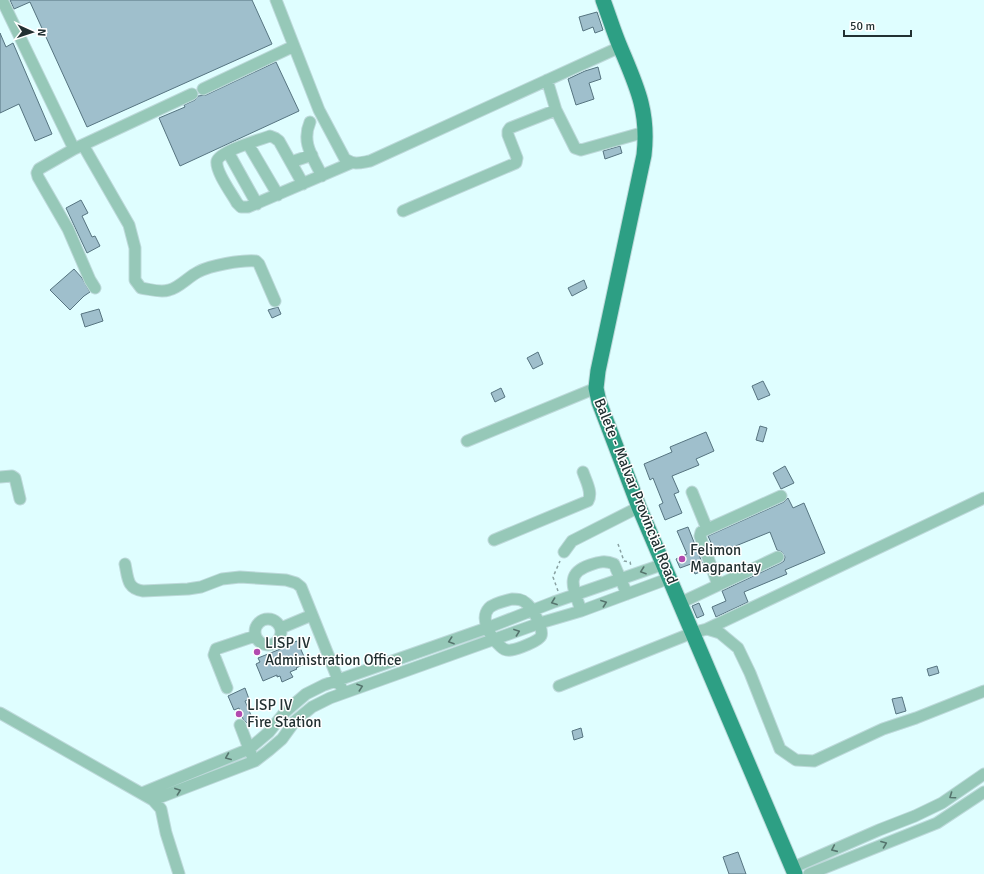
<svg xmlns="http://www.w3.org/2000/svg" width="984" height="874" viewBox="0 0 984 874" font-family="Signika,sans-serif">
	<style>
		.building { fill: #9fbfcc; stroke: #567480 }
		.lines { fill: none; stroke-linecap: round; stroke-linejoin: round }
		.minor-casing { stroke: #bdd9da; stroke-width: 13 }
		.major-casing { stroke: #bdd9da; stroke-width: 17 }
		.path { stroke: #89a1a2; stroke-width: 1.5; stroke-dasharray: 3 3; stroke-linecap: butt }
		.minor { stroke: #96c8b8; stroke-width: 11 }
		.major { stroke: #2d9f84; stroke-width: 15 }
		.oneway { stroke: #56756e }
		.poi-dot { fill: #b24baf; stroke: #fff; stroke-width: 1.5 }
		.labels { text-anchor: middle; dominant-baseline: central; stroke-width: 3; stroke-linejoin: round; paint-order: stroke }
		.street-label { font-size: 15px; fill: #223132; stroke: #fff }
		.poi-label { font-size: 15px; fill: #223132; stroke: #fff; text-anchor: start }
	</style>
	<rect width="100%" height="100%" fill="#dffeff"/>
	<path class="building" d="M10 0H252L272 44 87 127 30 2 14 9Z
		M597 12 603 30 595 33 593 27 583 31 579 17Z
		M0 33 6 47 13 43 52 134 35 141 19 104 0 113Z
		M276 62 299 111 180 166 159 118 185 107 184 105 195 100 198 96 206 95Z
		M598 67 601 79 589 83 594 99 576 105 568 79 585 71Z
		M620 146 622 153 605 159 603 151Z
		M81 200 88 213 82 216 92 237 95 236 100 246 87 253 66 208Z
		M74 269 82 278 90 292 84 296 70 310 50 290Z
		M584 280 587 288 572 296 568 288Z
		M278 307 281 314 272 318 268 310Z
		M99 309 103 321 85 327 81 314Z
		M538 352 543 364 533 369 527 358Z
		M763 381 770 395 758 400 752 386Z
		M501 388 505 397 495 402 491 393Z
		M760 426 767 428 763 442 756 440Z
		M706 432 714 451 696 459 699 465 672 476 679 492 674 494 682 513 665 520 659 505 663 503 653 478 650 480 644 464 672 452 670 447Z
		M785 466 794 483 781 489 773 473Z
		M788 498 793 508 804 503 825 553 785 570 787 574 744 592 748 602 716 617 712 607 726 601 722 591 781 563 784 561 785 557 782 552 777 550 770 532 716 554 708 536 784 502Z
		M688 527 705 570 695 574 691 564 680 568 676 559 687 554 677 531Z
		M699 603 704 615 697 618 692 606Z
		M297 641 307 663 296 668 297 669 290 672 293 677 282 682 280 676 277 677V675L263 681 256 664 260 662 258 658 288 646V645Z
		M937 666 939 673 929 676 927 669Z
		M245 688 249 699 245 701 253 720 247 723 243 719 239 708 234 710 228 696Z
		M902 697 906 711 896 714 892 699Z
		M581 728 583 737 574 740 572 731Z
		M738 852 746 874H729L723 857Z"/>
	<g class="lines">
		<g class="minor-casing">
			<path id="minor" d="M276 0 319 110 345 159C355 165 359 163 370 161L620 47
				M3 2 74 149 192 94
				M547 80 556 110 575 148 581 150 645 132
				M203 89 294 46
				M310 122C301 143 313 157 322 176
				M248 144 278 195
				M83 145 129 225 135 248V280L141 288C149 289 160 293 169 290 179 288 188 277 198 272 211 265 241 260 256 261L259 264 275 301
				M74 149 39 169 37 173 38 177 68 229 90 280 95 288
				M228 152 257 204
				M291 162 312 155
				M303 184 279 141 275 138 270 136C259 140 220 151 217 161 215 171 232 194 237 203L241 207H248L351 163
				M403 211 516 163 517 158 508 135V131L510 128 556 110
				M467 441 596 388
				M0 477 12 476 15 478 20 499
				M692 492 707 529
				M494 540 588 501C593 493 586 481 583 472
				M564 552 572 541 639 507
				M125 564C128 578 127 589 143 591L188 589 201 587 222 579 240 577 286 580 296 583 301 587 341 687
				M718 585 700 536 701 532 781 496
				M512 599C517 599 522 599 526 603 532 607 544 629 541 636 539 641 518 649 511 650 507 651 503 649 500 646 491 638 479 619 489 608 494 603 505 601 512 599Z
				M680 603 778 557
				M581 611C575 590 563 574 590 565 599 562 605 560 614 564L627 594
				M255 632a13 13 0 1 1 26 0a13 13 0 1 1-26 0Z
				M281 628 312 615
				M707 629 984 498
				M559 686 692 633 707 629 720 633 738 648 750 673 780 749 796 760 814 761 883 729 916 718 984 691
				M227 688 214 655 216 649 255 636
				M0 713 153 800 255 761 268 751 282 739 295 721 312 707 330 698 540 623 581 611 670 578
				M240 725 251 754
				M142 793 249 749 269 732 285 712 306 694 324 685 487 628 554 602 664 564
				M153 800 161 809 166 833 179 874
				M792 868 879 830 915 816 942 803 984 774
				M809 874 937 823 984 792"/>
		</g>
		<g class="major-casing">
			<path id="major" d="M603 0C609 16 614 33 621 49 637 87 649 112 644 155L598 371 596 388 599 402 639 507 795 874"/>
		</g>
		<path class="path" d="M618 544 624 561 630 562 631 566
			M558 591 553 577 560 561"/>
		<use href="#minor" class="minor"/>
		<use href="#major" class="major"/>
	</g>
	<defs><path id="oneway-chevron" d="M-2-3.5L2.5 0L-2 3.5" fill="none" stroke-width="1.6" stroke-linecap="round" stroke-linejoin="round"/></defs>
	<g class="oneway">
		<use href="#oneway-chevron" transform="translate(643 571) rotate(161)"/>
		<use href="#oneway-chevron" transform="translate(554 602) rotate(160)"/>
		<use href="#oneway-chevron" transform="translate(604 603) rotate(-20)"/>
		<use href="#oneway-chevron" transform="translate(517 632) rotate(-20)"/>
		<use href="#oneway-chevron" transform="translate(451 641) rotate(161)"/>
		<use href="#oneway-chevron" transform="translate(360 687) rotate(-19)"/>
		<use href="#oneway-chevron" transform="translate(228 757) rotate(158)"/>
		<use href="#oneway-chevron" transform="translate(178 791) rotate(-20)"/>
		<use href="#oneway-chevron" transform="translate(952 796) rotate(145)"/>
		<use href="#oneway-chevron" transform="translate(884 844) rotate(-21)"/>
		<use href="#oneway-chevron" transform="translate(834 849) rotate(156)"/>
	</g>
	<g class="poi-dot">
		<circle cx="682" cy="559" r="4"/>
		<circle cx="257" cy="652" r="4"/>
		<circle cx="239" cy="714" r="4"/>
	</g>
	<g class="labels">
		<g class="street-label">
			<text transform="translate(636 491) rotate(68)">Balete - Malvar Provincial Road</text>
		</g>
		<g class="poi-label">
			<text x="690" y="550">Felimon<tspan x="690" dy="17">Magpantay</tspan></text>
			<text x="265" y="643">LISP IV<tspan x="265" dy="17">Administration Office</tspan></text>
			<text x="247" y="705">LISP IV<tspan x="247" dy="17">Fire Station</tspan></text>
		</g>
	</g>
	<g transform="translate(32 32) rotate(93)" stroke="#ffffff" stroke-width="3" paint-order="stroke">
	<path d="M0-3L7 15L0 10L-7 15Z" fill="#223132"/>
	<text y="-6" font-size="11" font-weight="bold" text-anchor="middle" fill="#223132">N</text>
	</g>
	<path d="M844 30v6h67v-6" fill="none" stroke="#223132" stroke-width="2"/>
	<text x="850" y="30" font-size="12" fill="#223132" stroke="#ffffff" stroke-width="3" paint-order="stroke">50 m</text>
</svg>
